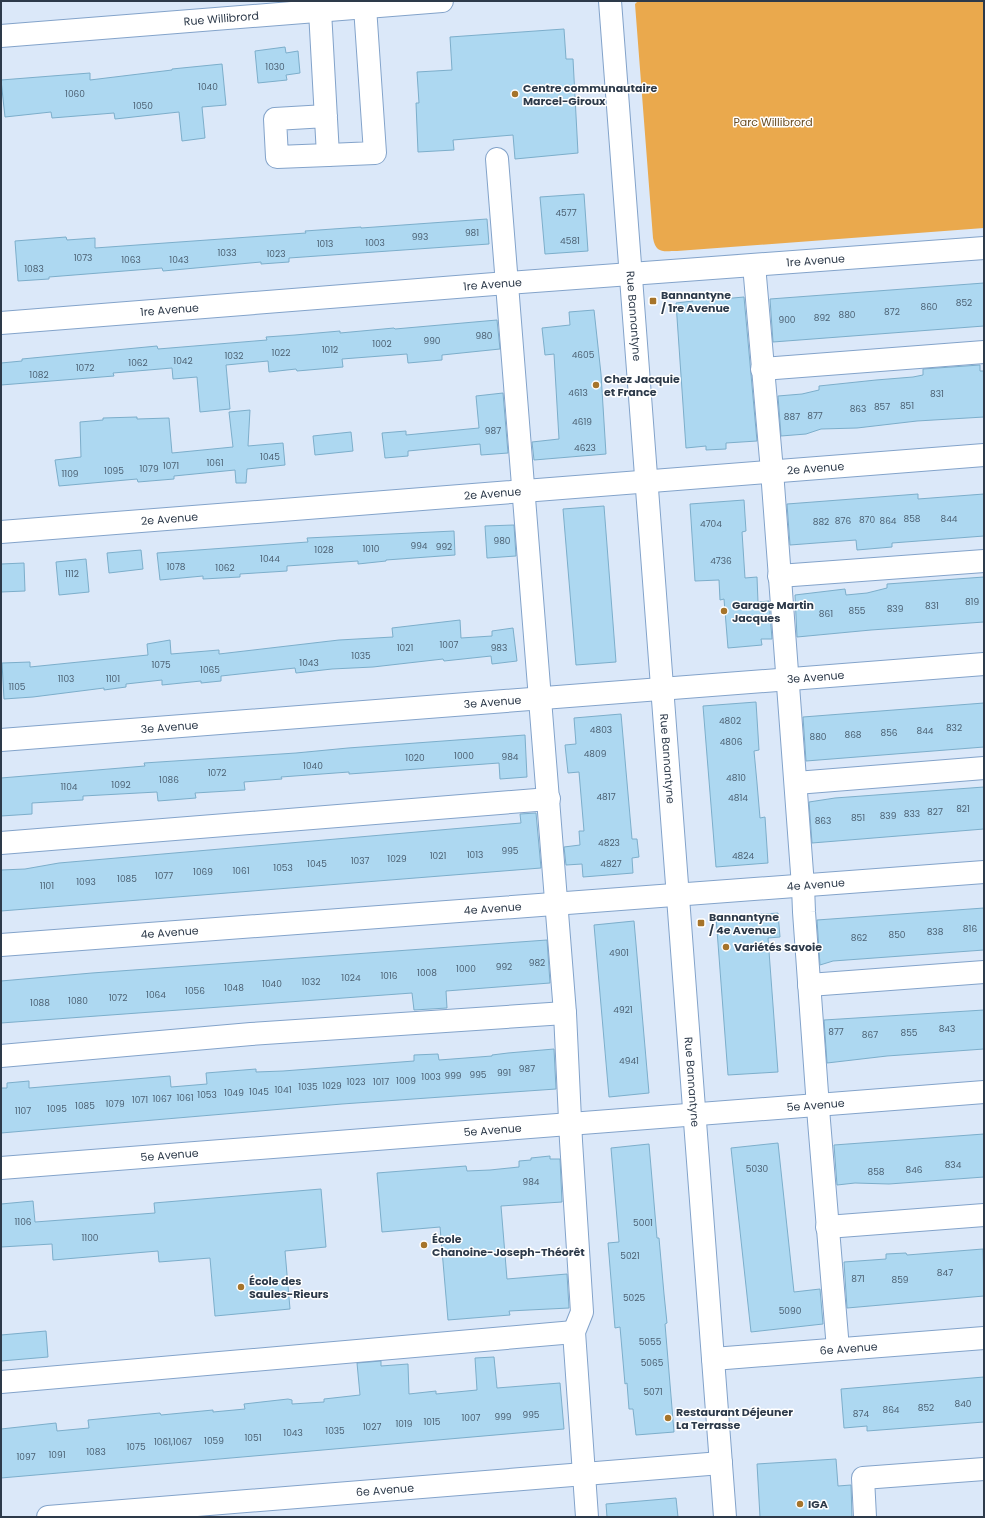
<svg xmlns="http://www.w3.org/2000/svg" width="985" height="1518" viewBox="0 0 985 1518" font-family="Poppins,sans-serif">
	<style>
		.green { fill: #eaa94d }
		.building { fill: #add8f1; stroke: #7caecb }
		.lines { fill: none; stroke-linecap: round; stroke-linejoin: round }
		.minor-casing { stroke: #83a3ca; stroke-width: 24 }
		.minor { stroke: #fff; stroke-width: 22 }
		.poi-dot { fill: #a6742a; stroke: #fff; stroke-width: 1.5 }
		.labels { text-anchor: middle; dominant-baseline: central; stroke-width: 3; stroke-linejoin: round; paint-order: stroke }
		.number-label { font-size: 9px; fill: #4d6274 }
		.street-label { font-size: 11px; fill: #2d3a4a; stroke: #fff }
		.poi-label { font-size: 11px; font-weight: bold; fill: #2d3a4a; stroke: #fff; text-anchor: start }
		.park-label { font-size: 11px; fill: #694c23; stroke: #fff }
	</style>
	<rect width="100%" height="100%" fill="#dbe8f9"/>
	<path class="green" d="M643 1H984V228L677 251C663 251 656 254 653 238L635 4 637 2Z"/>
	<path class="building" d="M564 29 566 59H573L578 153 515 159 513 135 453 140 454 150 418 152 416 103H419L417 72 452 70 450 37Z
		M285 47 286 53 298 51 300 73 286 75 287 80 258 83 255 51Z
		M222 64 226 105 202 107 205 138 182 141 179 112 115 119 114 113 52 118 51 112 5 117 1 80 90 73V80L172 70V69Z
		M584 194 588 251 545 254 540 197Z
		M487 219 489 244 289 258V262L261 264V262L163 271 162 268 49 277V279L18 281 15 241 66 237 67 240 95 238V248L306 233 305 231 361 227V228Z
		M984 283V326L773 342 770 299Z
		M711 295V300L744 297 757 441 726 443V449L706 450V446L686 448 676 303 693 301 692 296Z
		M594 310 601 374 606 454 534 460 532 442 559 439 554 354 545 355 542 328 570 325 569 312Z
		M497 320 500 349 442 355V360L408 363 407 354 342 359 343 367 297 371 296 369 269 372 268 361 226 365 230 409 200 412 197 377 173 379 172 368 113 373 114 376 1 385V363L22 361V359L157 346 158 349 267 340 266 337 295 335 340 331V333L394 328 395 329Z
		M980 365V371H984V417L917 421 857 428 821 429 806 434 781 436 778 396 802 394 819 390V386L876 380 913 377 923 375V369Z
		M503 393 508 453 481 455 480 444 408 451V456L385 458 382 433 406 431V435L479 428 476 396Z
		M250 410 248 446 283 443 285 465 247 469 246 483H236L235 470 174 476V479L138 482 137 479 59 486 55 460 81 457 80 422 103 420V418L137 417V419L169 418 172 453 233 447 229 412Z
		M351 432 353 451 315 455 313 436Z
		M918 494V499L984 494V536L892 543V547L857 550 856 540 790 545 787 504Z
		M744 500 746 531 742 532 745 578 757 577 758 602 769 601 772 639H761L762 645 728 648 724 599 720 600 719 580 695 581 690 504Z
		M604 506 616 662 576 665 563 509Z
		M514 525 516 556 487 558 485 526Z
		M454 531 455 555 386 560V561L358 564V561L287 566V571L240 574V577L203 579V576L160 580 157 553 308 542 307 538Z
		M141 550 143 569 109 573 107 553Z
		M86 559 89 592 59 595 56 562Z
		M24 563 25 591 1 592V564Z
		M984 577V622L871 630 797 637 795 595 845 589 846 595 867 593 887 588V584Z
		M460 620 461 638 492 636V631L513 628 517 661 492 664 491 656 444 661 443 659 373 667 332 669 296 673 295 668 221 676V681L201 683V681L162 685V680L126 684V687L104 690V688L33 697 4 699 2 663 30 662V667L148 655 147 644 170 640 171 654 219 650V654L339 640 393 637 392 628Z
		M756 702 759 750 754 751 757 783 760 818 765 817 768 863 716 867 703 706Z
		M984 703V747L806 761 803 717Z
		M621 714 632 839H637L639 857 632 858 633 873 583 877 582 864 566 865 564 847 580 845 579 831H584L579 772 568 773 565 745 576 744 574 718Z
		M525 735 527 777 500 779 499 763 349 774V772L281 777 282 779 244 782 245 790 195 793 196 798 158 801 157 792 83 796V800L32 803V814L1 816V778L145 766 144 763 296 753 348 748Z
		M984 787V829L812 843 809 802 835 798Z
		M536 813 541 868 1 911V870L25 869 59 863 486 826 521 823 520 814Z
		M984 908V950L833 961 820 965 817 920Z
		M778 913 780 937 768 938 778 1072 728 1075 716 917Z
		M634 921 649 1093 609 1097 594 925Z
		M547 940 550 983 446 991 447 1008 414 1010 412 993 1 1023V981L92 973Z
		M984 1010V1049L887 1056 827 1063 824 1020Z
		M554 1049 556 1089 342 1104 1 1133V1088H7V1083L29 1081V1088L170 1076 171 1087 207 1084 206 1073 256 1069V1072L283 1071 414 1061V1055L438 1054 439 1060 492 1056V1055L508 1053Z
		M984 1134V1177L889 1184 855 1183 837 1185 834 1145Z
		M778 1143 794 1292 820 1289 823 1324 751 1332 731 1148Z
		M649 1144 657 1238H659L664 1294 667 1323 665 1324 674 1432 636 1435 633 1409H629L627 1383 625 1384 620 1327 615 1328 608 1243 619 1242 611 1148Z
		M550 1156V1159H560L562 1202 501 1206 507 1279 567 1274 569 1308 509 1311 510 1315 448 1320 440 1227 382 1232 377 1173 466 1166 467 1171 490 1170 519 1167V1161L531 1160V1158Z
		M321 1189 326 1247 285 1251 290 1309 215 1316 210 1258 159 1262 158 1251 53 1260 52 1244 1 1247V1204L33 1201 35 1222 155 1213 154 1203Z
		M983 1249 984 1296 847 1308 844 1262 886 1259V1254L906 1253 907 1255Z
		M46 1331 48 1357 1 1361V1335Z
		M494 1357 497 1388 560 1383 564 1429 1 1478V1429L56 1423 57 1431 89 1428 88 1420 160 1413 161 1415 213 1410V1412L245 1409 244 1404 288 1399 292 1400V1404L324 1402V1399L360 1395 357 1363 381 1361V1366L408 1364 409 1394 436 1391V1394L477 1390 475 1358Z
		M984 1377V1422L867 1431V1426L844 1428 841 1389Z
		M836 1459 838 1486 851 1485 852 1517H760L757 1464Z
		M676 1498 678 1517H607L606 1504Z"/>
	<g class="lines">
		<g class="minor-casing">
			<g id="minor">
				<path id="s1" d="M610 1 725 1517"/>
				<path d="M320 11 328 155 277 157 275 119 326 116"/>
				<path id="s2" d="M1 36 442 1"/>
				<path d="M328 155 375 153 365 7"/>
				<path d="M497 159 565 1013 571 1141 582 1312 574 1332 587 1517"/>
				<path d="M754 265 772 471 803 886 804 912 819 1121 838 1349"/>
				<path id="s3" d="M1 323 507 283 984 248"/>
				<path d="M762 369 984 352"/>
				<path id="s4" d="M1 532 984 455"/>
				<path d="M779 576 984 561"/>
				<path id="s5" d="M1 740 984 664"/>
				<path d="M796 783 984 768"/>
				<path d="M1 843 549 799"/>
				<path id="s6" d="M1 945 984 872"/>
				<path d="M809 985 984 972"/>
				<path d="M1 1056 251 1034 565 1013"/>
				<path id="s7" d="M1 1168 984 1092"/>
				<path d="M827 1227 984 1215"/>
				<path id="s8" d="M713 1359 984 1338"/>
				<path d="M1 1382 574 1332"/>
				<path id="s9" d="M48 1517 721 1463"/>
				<path d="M865 1517 863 1478 984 1469"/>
			</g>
		</g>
		<use href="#minor" class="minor"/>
	</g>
	<g class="poi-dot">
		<circle cx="515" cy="94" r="4"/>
		<rect x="649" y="297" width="8" height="8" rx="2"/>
		<circle cx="596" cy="385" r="4"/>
		<circle cx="724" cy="611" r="4"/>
		<rect x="697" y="919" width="8" height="8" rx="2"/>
		<circle cx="726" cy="947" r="4"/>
		<circle cx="424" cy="1245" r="4"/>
		<circle cx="241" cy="1287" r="4"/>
		<circle cx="668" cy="1418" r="4"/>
		<circle cx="800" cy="1504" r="4"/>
	</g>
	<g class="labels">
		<g class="number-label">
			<text x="275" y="67">1030</text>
			<text x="208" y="87">1040</text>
			<text x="75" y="94">1060</text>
			<text x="143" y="106">1050</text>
			<text x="566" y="213">4577</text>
			<text x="472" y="233">981</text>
			<text x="420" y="237">993</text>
			<text x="570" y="241">4581</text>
			<text x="375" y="243">1003</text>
			<text x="325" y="244">1013</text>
			<text x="227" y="253">1033</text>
			<text x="276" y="254">1023</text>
			<text x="83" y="258">1073</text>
			<text x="131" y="260">1063</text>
			<text x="179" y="260">1043</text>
			<text x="34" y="269">1083</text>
			<text x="964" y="303">852</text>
			<text x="929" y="307">860</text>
			<text x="892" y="312">872</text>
			<text x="847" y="315">880</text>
			<text x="822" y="318">892</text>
			<text x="787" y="320">900</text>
			<text x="484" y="336">980</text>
			<text x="432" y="341">990</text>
			<text x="382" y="344">1002</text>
			<text x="330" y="350">1012</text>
			<text x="281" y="353">1022</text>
			<text x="583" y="355">4605</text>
			<text x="234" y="356">1032</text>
			<text x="183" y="361">1042</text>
			<text x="138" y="363">1062</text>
			<text x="85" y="368">1072</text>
			<text x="39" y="375">1082</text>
			<text x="578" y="393">4613</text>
			<text x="937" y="394">831</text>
			<text x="907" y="406">851</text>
			<text x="882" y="407">857</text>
			<text x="858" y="409">863</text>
			<text x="815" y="416">877</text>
			<text x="792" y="417">887</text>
			<text x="582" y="422">4619</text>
			<text x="493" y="431">987</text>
			<text x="585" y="448">4623</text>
			<text x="270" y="457">1045</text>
			<text x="215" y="463">1061</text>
			<text x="171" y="466">1071</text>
			<text x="149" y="469">1079</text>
			<text x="114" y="471">1095</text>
			<text x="70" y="474">1109</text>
			<text x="912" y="519">858</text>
			<text x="949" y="519">844</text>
			<text x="867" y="520">870</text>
			<text x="843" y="521">876</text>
			<text x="888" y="521">864</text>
			<text x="821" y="522">882</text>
			<text x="711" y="524">4704</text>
			<text x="502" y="541">980</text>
			<text x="419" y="546">994</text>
			<text x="444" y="547">992</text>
			<text x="371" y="549">1010</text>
			<text x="324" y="550">1028</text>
			<text x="270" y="559">1044</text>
			<text x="721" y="561">4736</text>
			<text x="176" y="567">1078</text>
			<text x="225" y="568">1062</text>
			<text x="72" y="574">1112</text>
			<text x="972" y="602">819</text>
			<text x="932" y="606">831</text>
			<text x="895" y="609">839</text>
			<text x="857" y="611">855</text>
			<text x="826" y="614">861</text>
			<text x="449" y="645">1007</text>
			<text x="405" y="648">1021</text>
			<text x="499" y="648">983</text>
			<text x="361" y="656">1035</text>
			<text x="309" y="663">1043</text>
			<text x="161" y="665">1075</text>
			<text x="210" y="670">1065</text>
			<text x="66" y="679">1103</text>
			<text x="113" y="679">1101</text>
			<text x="17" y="687">1105</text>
			<text x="730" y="721">4802</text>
			<text x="954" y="728">832</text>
			<text x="601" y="730">4803</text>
			<text x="925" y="731">844</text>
			<text x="889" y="733">856</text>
			<text x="853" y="735">868</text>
			<text x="818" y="737">880</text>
			<text x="731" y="742">4806</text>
			<text x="595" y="754">4809</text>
			<text x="464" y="756">1000</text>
			<text x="510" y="757">984</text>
			<text x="415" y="758">1020</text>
			<text x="313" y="766">1040</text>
			<text x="217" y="773">1072</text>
			<text x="736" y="778">4810</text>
			<text x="169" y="780">1086</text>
			<text x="121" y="785">1092</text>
			<text x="69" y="787">1104</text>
			<text x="606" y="797">4817</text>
			<text x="738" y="798">4814</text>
			<text x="963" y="809">821</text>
			<text x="935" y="812">827</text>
			<text x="912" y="814">833</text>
			<text x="888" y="816">839</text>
			<text x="858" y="818">851</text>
			<text x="823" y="821">863</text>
			<text x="609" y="843">4823</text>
			<text x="510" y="851">995</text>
			<text x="475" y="855">1013</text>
			<text x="438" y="856">1021</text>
			<text x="743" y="856">4824</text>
			<text x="397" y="859">1029</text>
			<text x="360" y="861">1037</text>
			<text x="317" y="864">1045</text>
			<text x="611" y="864">4827</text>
			<text x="283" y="868">1053</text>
			<text x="241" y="871">1061</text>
			<text x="203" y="872">1069</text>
			<text x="164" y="876">1077</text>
			<text x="127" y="879">1085</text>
			<text x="86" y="882">1093</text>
			<text x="47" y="886">1101</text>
			<text x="970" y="929">816</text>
			<text x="935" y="932">838</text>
			<text x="897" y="935">850</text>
			<text x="859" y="938">862</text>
			<text x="619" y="953">4901</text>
			<text x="537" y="963">982</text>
			<text x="504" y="967">992</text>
			<text x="466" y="969">1000</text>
			<text x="427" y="973">1008</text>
			<text x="389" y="976">1016</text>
			<text x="351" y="978">1024</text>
			<text x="311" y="982">1032</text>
			<text x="272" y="984">1040</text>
			<text x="234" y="988">1048</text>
			<text x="195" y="991">1056</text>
			<text x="156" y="995">1064</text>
			<text x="118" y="998">1072</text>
			<text x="78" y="1001">1080</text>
			<text x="40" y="1003">1088</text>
			<text x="623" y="1010">4921</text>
			<text x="947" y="1029">843</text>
			<text x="836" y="1032">877</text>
			<text x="909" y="1033">855</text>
			<text x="870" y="1035">867</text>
			<text x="629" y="1061">4941</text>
			<text x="527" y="1069">987</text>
			<text x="504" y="1073">991</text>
			<text x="478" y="1075">995</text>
			<text x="453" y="1076">999</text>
			<text x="431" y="1077">1003</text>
			<text x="406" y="1081">1009</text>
			<text x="356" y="1082">1023</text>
			<text x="381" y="1082">1017</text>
			<text x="332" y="1086">1029</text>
			<text x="308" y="1087">1035</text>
			<text x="283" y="1090">1041</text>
			<text x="259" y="1092">1045</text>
			<text x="234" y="1093">1049</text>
			<text x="207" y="1095">1053</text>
			<text x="185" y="1098">1061</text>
			<text x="162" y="1099">1067</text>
			<text x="140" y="1100">1071</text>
			<text x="115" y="1104">1079</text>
			<text x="85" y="1106">1085</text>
			<text x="57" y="1109">1095</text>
			<text x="23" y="1111">1107</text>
			<text x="953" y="1165">834</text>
			<text x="757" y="1169">5030</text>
			<text x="914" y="1170">846</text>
			<text x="876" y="1172">858</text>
			<text x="531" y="1182">984</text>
			<text x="23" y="1222">1106</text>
			<text x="643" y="1223">5001</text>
			<text x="90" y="1238">1100</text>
			<text x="630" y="1256">5021</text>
			<text x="945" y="1273">847</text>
			<text x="858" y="1279">871</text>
			<text x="900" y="1280">859</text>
			<text x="634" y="1298">5025</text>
			<text x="790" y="1311">5090</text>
			<text x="650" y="1342">5055</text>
			<text x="652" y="1363">5065</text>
			<text x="653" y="1392">5071</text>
			<text x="963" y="1404">840</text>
			<text x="926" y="1408">852</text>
			<text x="891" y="1410">864</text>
			<text x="861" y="1414">874</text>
			<text x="531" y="1415">995</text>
			<text x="503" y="1417">999</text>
			<text x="471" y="1418">1007</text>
			<text x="432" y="1422">1015</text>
			<text x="404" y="1424">1019</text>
			<text x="372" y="1427">1027</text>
			<text x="335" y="1431">1035</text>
			<text x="293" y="1433">1043</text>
			<text x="253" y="1438">1051</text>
			<text x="214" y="1441">1059</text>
			<text x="173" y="1442">1061,1067</text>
			<text x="136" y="1447">1075</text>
			<text x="96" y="1452">1083</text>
			<text x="57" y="1455">1091</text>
			<text x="26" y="1457">1097</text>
		</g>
		<g class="street-label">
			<text stroke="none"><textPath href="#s2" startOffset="221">Rue Willibrord</textPath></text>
			<text stroke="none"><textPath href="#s3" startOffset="817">1re Avenue</textPath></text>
			<text stroke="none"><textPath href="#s3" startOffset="493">1re Avenue</textPath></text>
			<text stroke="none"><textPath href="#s3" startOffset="169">1re Avenue</textPath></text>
			<text stroke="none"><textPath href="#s1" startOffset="316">Rue Bannantyne</textPath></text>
			<text stroke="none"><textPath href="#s4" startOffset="817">2e Avenue</textPath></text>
			<text stroke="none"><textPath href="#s4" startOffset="493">2e Avenue</textPath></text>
			<text stroke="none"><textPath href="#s4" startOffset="169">2e Avenue</textPath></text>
			<text stroke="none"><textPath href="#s5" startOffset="817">3e Avenue</textPath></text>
			<text stroke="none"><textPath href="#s5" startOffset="493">3e Avenue</textPath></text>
			<text stroke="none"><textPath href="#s5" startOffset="169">3e Avenue</textPath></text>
			<text stroke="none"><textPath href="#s1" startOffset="760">Rue Bannantyne</textPath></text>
			<text stroke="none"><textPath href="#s6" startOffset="817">4e Avenue</textPath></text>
			<text stroke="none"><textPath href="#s6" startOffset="493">4e Avenue</textPath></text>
			<text stroke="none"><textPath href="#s6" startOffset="169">4e Avenue</textPath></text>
			<text stroke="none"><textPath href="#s1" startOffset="1084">Rue Bannantyne</textPath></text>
			<text stroke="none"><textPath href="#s7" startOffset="817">5e Avenue</textPath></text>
			<text stroke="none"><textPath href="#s7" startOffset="493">5e Avenue</textPath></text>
			<text stroke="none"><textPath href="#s7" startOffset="169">5e Avenue</textPath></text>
			<text stroke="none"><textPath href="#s8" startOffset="136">6e Avenue</textPath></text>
			<text stroke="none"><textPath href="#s9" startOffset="338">6e Avenue</textPath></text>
		</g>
		<g class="poi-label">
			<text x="523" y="88">Centre communautaire<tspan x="523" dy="13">Marcel-Giroux</tspan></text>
			<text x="661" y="295">Bannantyne<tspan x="661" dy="13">/ 1re Avenue</tspan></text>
			<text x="604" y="379">Chez Jacquie<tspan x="604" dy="13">et France</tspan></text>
			<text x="732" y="605">Garage Martin<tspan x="732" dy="13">Jacques</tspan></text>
			<text x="709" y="917">Bannantyne<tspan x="709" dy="13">/ 4e Avenue</tspan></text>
			<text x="734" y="947">Variétés Savoie</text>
			<text x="432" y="1239">École<tspan x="432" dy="13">Chanoine-Joseph-Théorêt</tspan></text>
			<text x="249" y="1281">École des<tspan x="249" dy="13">Saules-Rieurs</tspan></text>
			<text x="676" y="1412">Restaurant Déjeuner<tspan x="676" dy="13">La Terrasse</tspan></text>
			<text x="808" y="1504">IGA</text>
		</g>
		<g class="park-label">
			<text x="773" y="122">Parc Willibrord</text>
		</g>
	</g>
	<rect width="985" height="1518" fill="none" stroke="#2d3a4a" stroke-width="4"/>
</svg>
